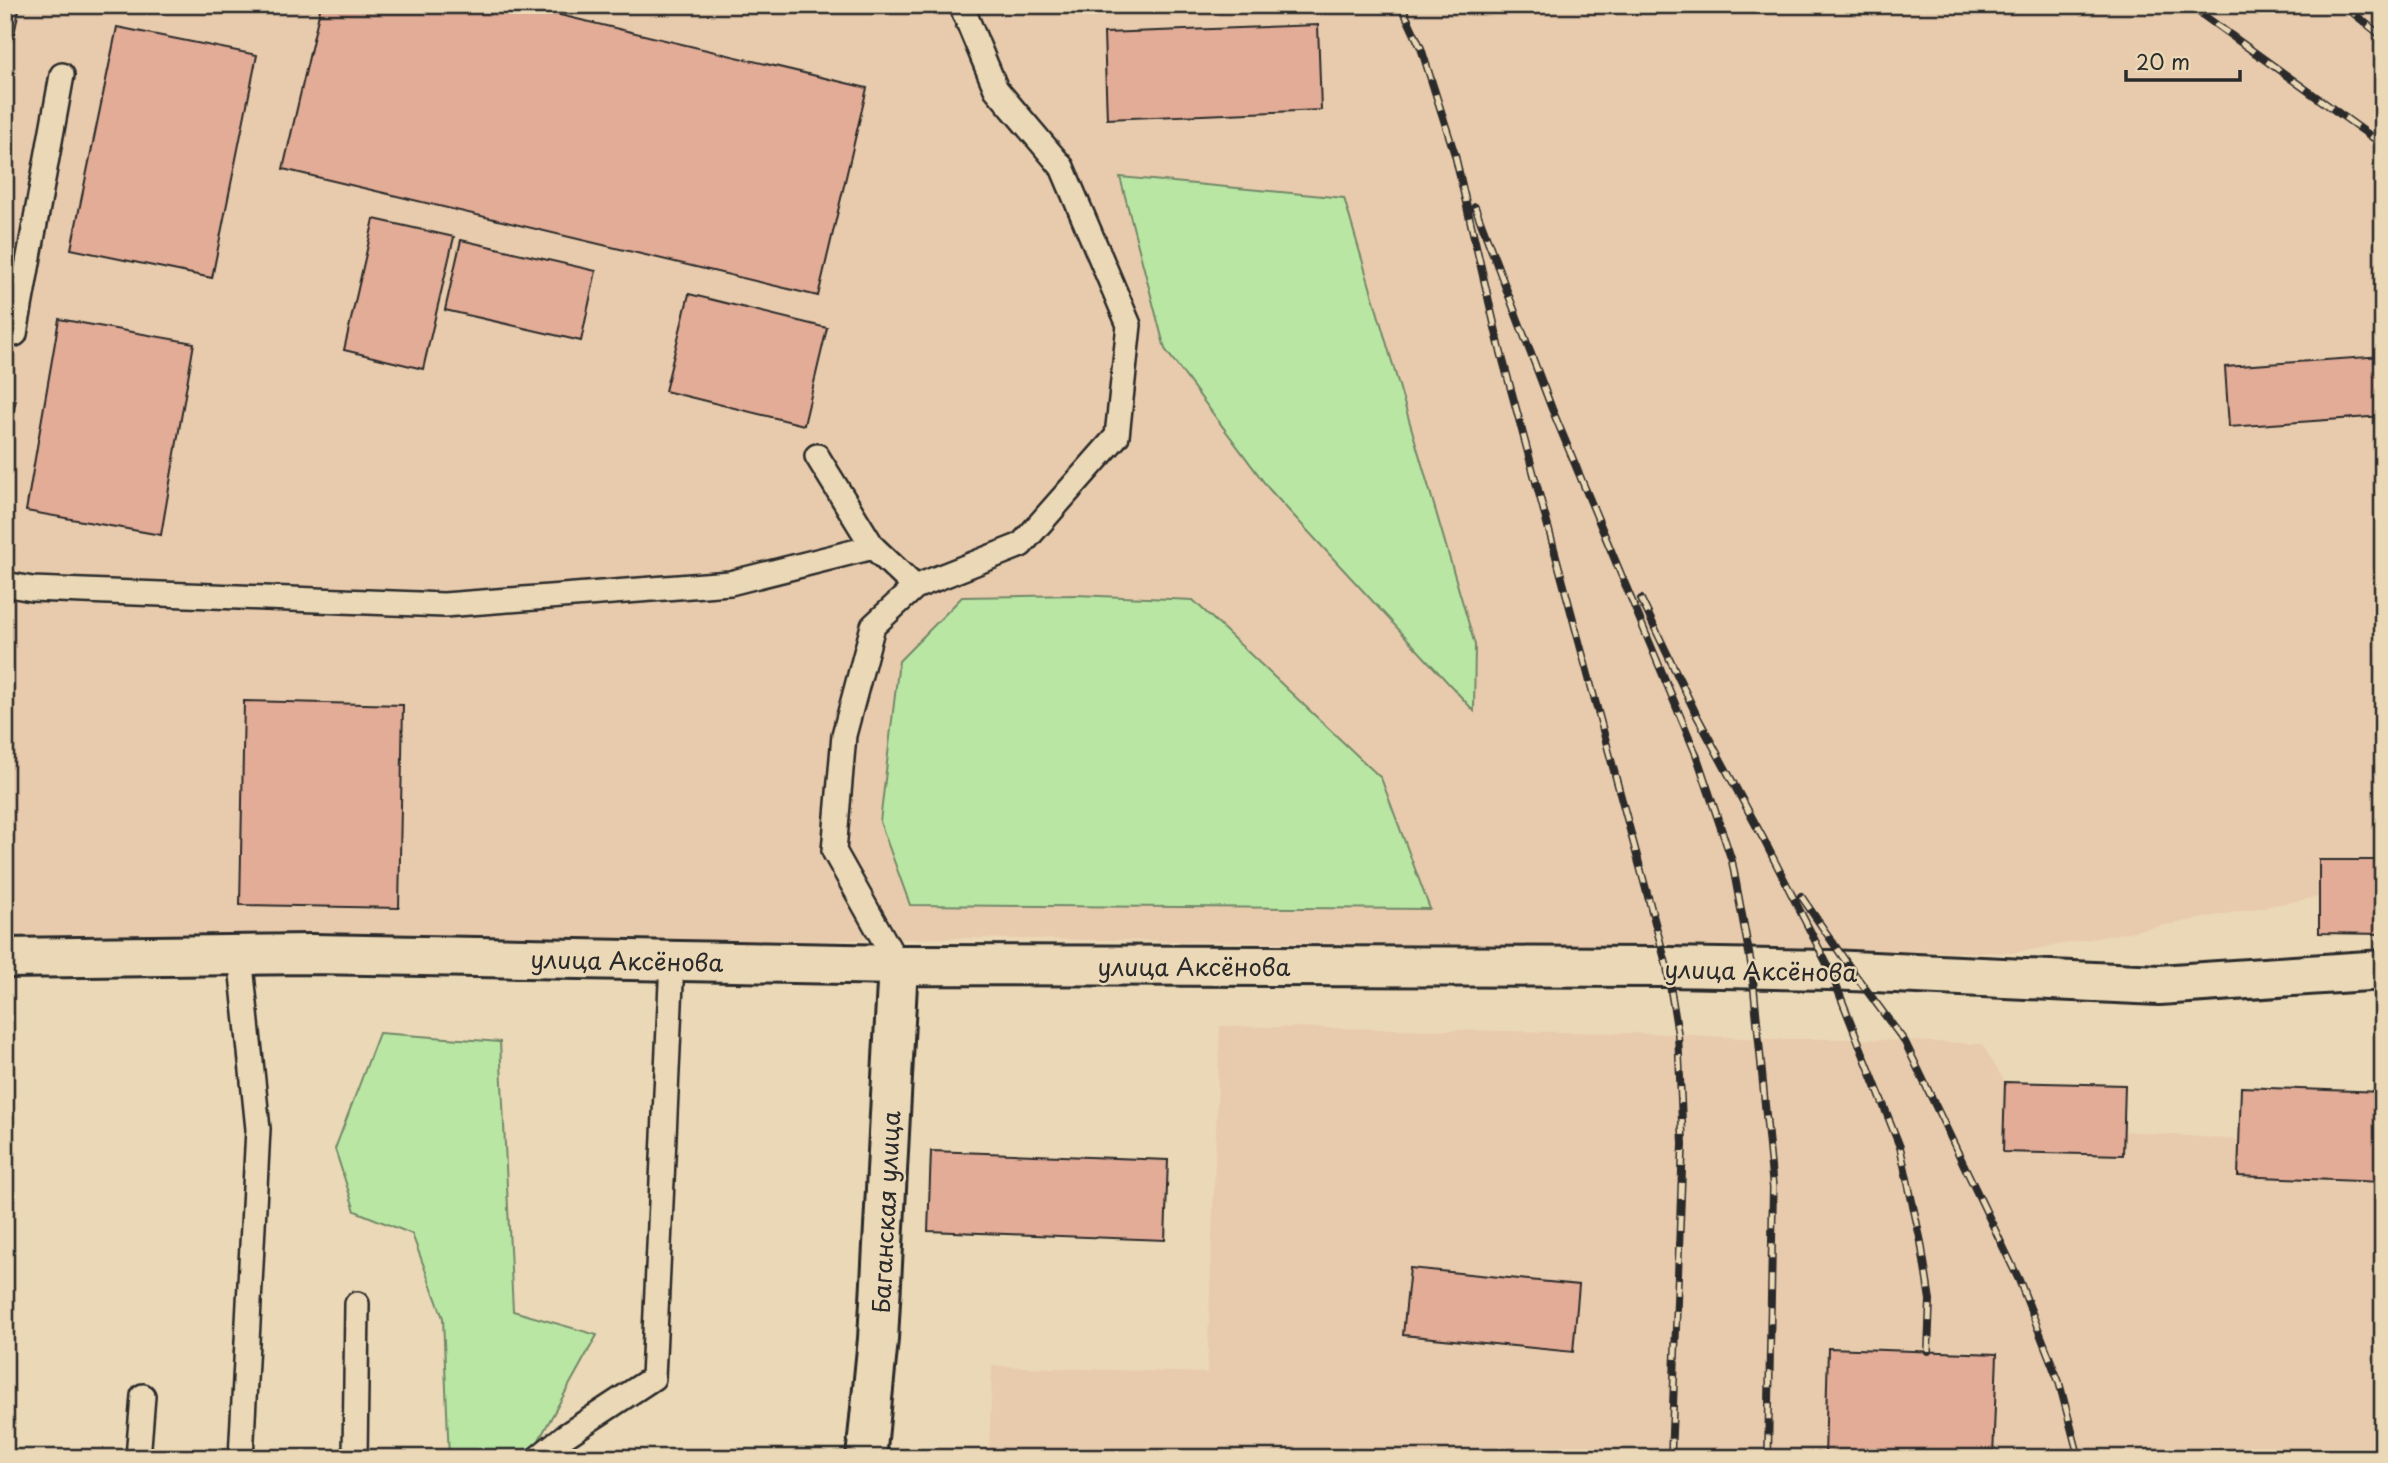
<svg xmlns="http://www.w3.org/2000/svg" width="2388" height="1463" viewBox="0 0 2388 1463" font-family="'Playpen Sans',sans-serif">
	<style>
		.built { fill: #e8cbac }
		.green { fill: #bae6a4; stroke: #728868; stroke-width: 2 }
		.building { fill: #e2ac96; stroke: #2b2b2b; stroke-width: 2 }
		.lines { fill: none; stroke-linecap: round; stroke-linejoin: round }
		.service-casing { stroke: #2b2b2b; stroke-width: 28 }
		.minor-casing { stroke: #2b2b2b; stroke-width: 44 }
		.tertiary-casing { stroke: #2b2b2b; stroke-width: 44 }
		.service { stroke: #ebd8b6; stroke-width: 23 }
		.minor { stroke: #ebd8b6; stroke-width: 38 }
		.tertiary { stroke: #ebd8b6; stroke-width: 38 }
		.rail-casing { stroke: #2b2b2b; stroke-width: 8 }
		.rail { stroke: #ebd8b6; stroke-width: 5; stroke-dasharray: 16; stroke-linecap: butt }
		.labels { text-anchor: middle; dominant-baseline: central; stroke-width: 5; stroke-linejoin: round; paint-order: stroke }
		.street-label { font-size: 24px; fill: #2b2b2b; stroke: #ebd8b6 }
	</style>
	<rect width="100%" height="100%" fill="#ebd8b6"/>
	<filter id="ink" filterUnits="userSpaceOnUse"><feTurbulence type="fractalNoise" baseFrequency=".0143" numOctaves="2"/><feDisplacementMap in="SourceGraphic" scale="14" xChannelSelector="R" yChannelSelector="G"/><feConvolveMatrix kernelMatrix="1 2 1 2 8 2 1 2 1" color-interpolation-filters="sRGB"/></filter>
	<g filter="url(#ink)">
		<path class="built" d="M5 5H2383V885L2014 953 964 938 5 956Z
			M1220 1026 1678 1034 1759 1039H1858L1982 1044 2005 1082 2125 1085 2124 1131 2238 1140 2241 1087 2383 1092V1458H989L992 1366 1207 1373Z"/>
		<path class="green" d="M1120 177 1344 198 1475 645 1474 711 1269 489 1165 349Z
			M1076 595 1193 600 1381 778 1430 909 910 905 880 822 899 661 962 597Z
			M379 1033 500 1042 513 1311 597 1335 529 1458H449L443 1318 412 1234 355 1211 335 1149Z"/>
		<path class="building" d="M5 5H20L5 79Z
			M321 5H518L867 88 818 296 283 169Z
			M1318 25 1321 110 1107 119 1104 33Z
			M117 27 257 55 212 278 71 249Z
			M374 219 454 237 423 369 344 350Z
			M461 240 596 271 581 341 445 310Z
			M689 294 827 328 804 425 665 391Z
			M59 319 194 343 161 535 26 511Z
			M2383 356V416L2229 427 2225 367Z
			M5 397 16 400 5 448Z
			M244 701 403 705 399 908 240 905Z
			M2319 860H2383V934L2319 933Z
			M2005 1082 2125 1085 2123 1155 2003 1152Z
			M2241 1087 2383 1092V1182L2238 1176Z
			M931 1151 1168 1160 1165 1240 928 1231Z
			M1410 1268 1579 1285 1573 1352 1403 1335Z
			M1828 1348 1997 1354 1993 1458H1825Z"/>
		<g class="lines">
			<g class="service-casing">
				<path id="service" d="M5 332 15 334 62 75
					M817 456 873 547 915 587
					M5 584 32 589 444 605 730 583 873 547
					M240 955 258 1129 241 1458
					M898 965 834 851 844 735 873 626 915 587 1021 545 1117 436 1129 325 1062 167 996 89 961 5
					M138 1458 143 1396
					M355 1458 357 1304
					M538 1458 565 1436 653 1378 672 961"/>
			</g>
			<g class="minor-casing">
				<path id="minor" d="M5 958 312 954 898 965"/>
			</g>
			<g class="tertiary-casing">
				<path id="tertiary" d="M866 1458 878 1339 898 965 1667 967 1830 970 2159 985 2383 970"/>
			</g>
			<use href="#service" class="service"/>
			<use href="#minor" class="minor"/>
			<use href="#tertiary" class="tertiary"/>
			<g class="rail-casing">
				<path id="rail" d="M1401 5 1421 48 1455 155 1500 349 1667 967 1678 1034 1683 1144 1671 1458
					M2189 5 2383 145
					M2343 5 2383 37
					M1475 207 1552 409 1696 754 1732 861 1752 969 1773 1188 1768 1458
					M1641 599 1697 716 1764 840 1830 970 1900 1147 1921 1242 1930 1300 1928 1351
					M1801 896 1853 972 1905 1042 2019 1280 2059 1382 2079 1458"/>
			</g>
			<use href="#rail" class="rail"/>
		</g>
	</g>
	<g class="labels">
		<g class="street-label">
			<text transform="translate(627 960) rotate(1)">улица Аксёнова</text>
			<text x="1194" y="966">улица Аксёнова</text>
			<text transform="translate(1761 970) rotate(1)">улица Аксёнова</text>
			<text transform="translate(885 1212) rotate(-87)">Баганская улица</text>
		</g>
	</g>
	<rect width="2388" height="1463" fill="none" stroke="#ebd8b6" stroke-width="28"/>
	<rect x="14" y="14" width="2360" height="1435" fill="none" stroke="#2b2b2b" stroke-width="2.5" filter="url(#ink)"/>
	<path d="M2126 70v10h114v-10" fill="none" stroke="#2b2b2b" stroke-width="3.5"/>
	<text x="2136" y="70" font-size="21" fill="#2b2b2b" stroke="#ebd8b6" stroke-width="5" paint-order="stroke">20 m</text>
</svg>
